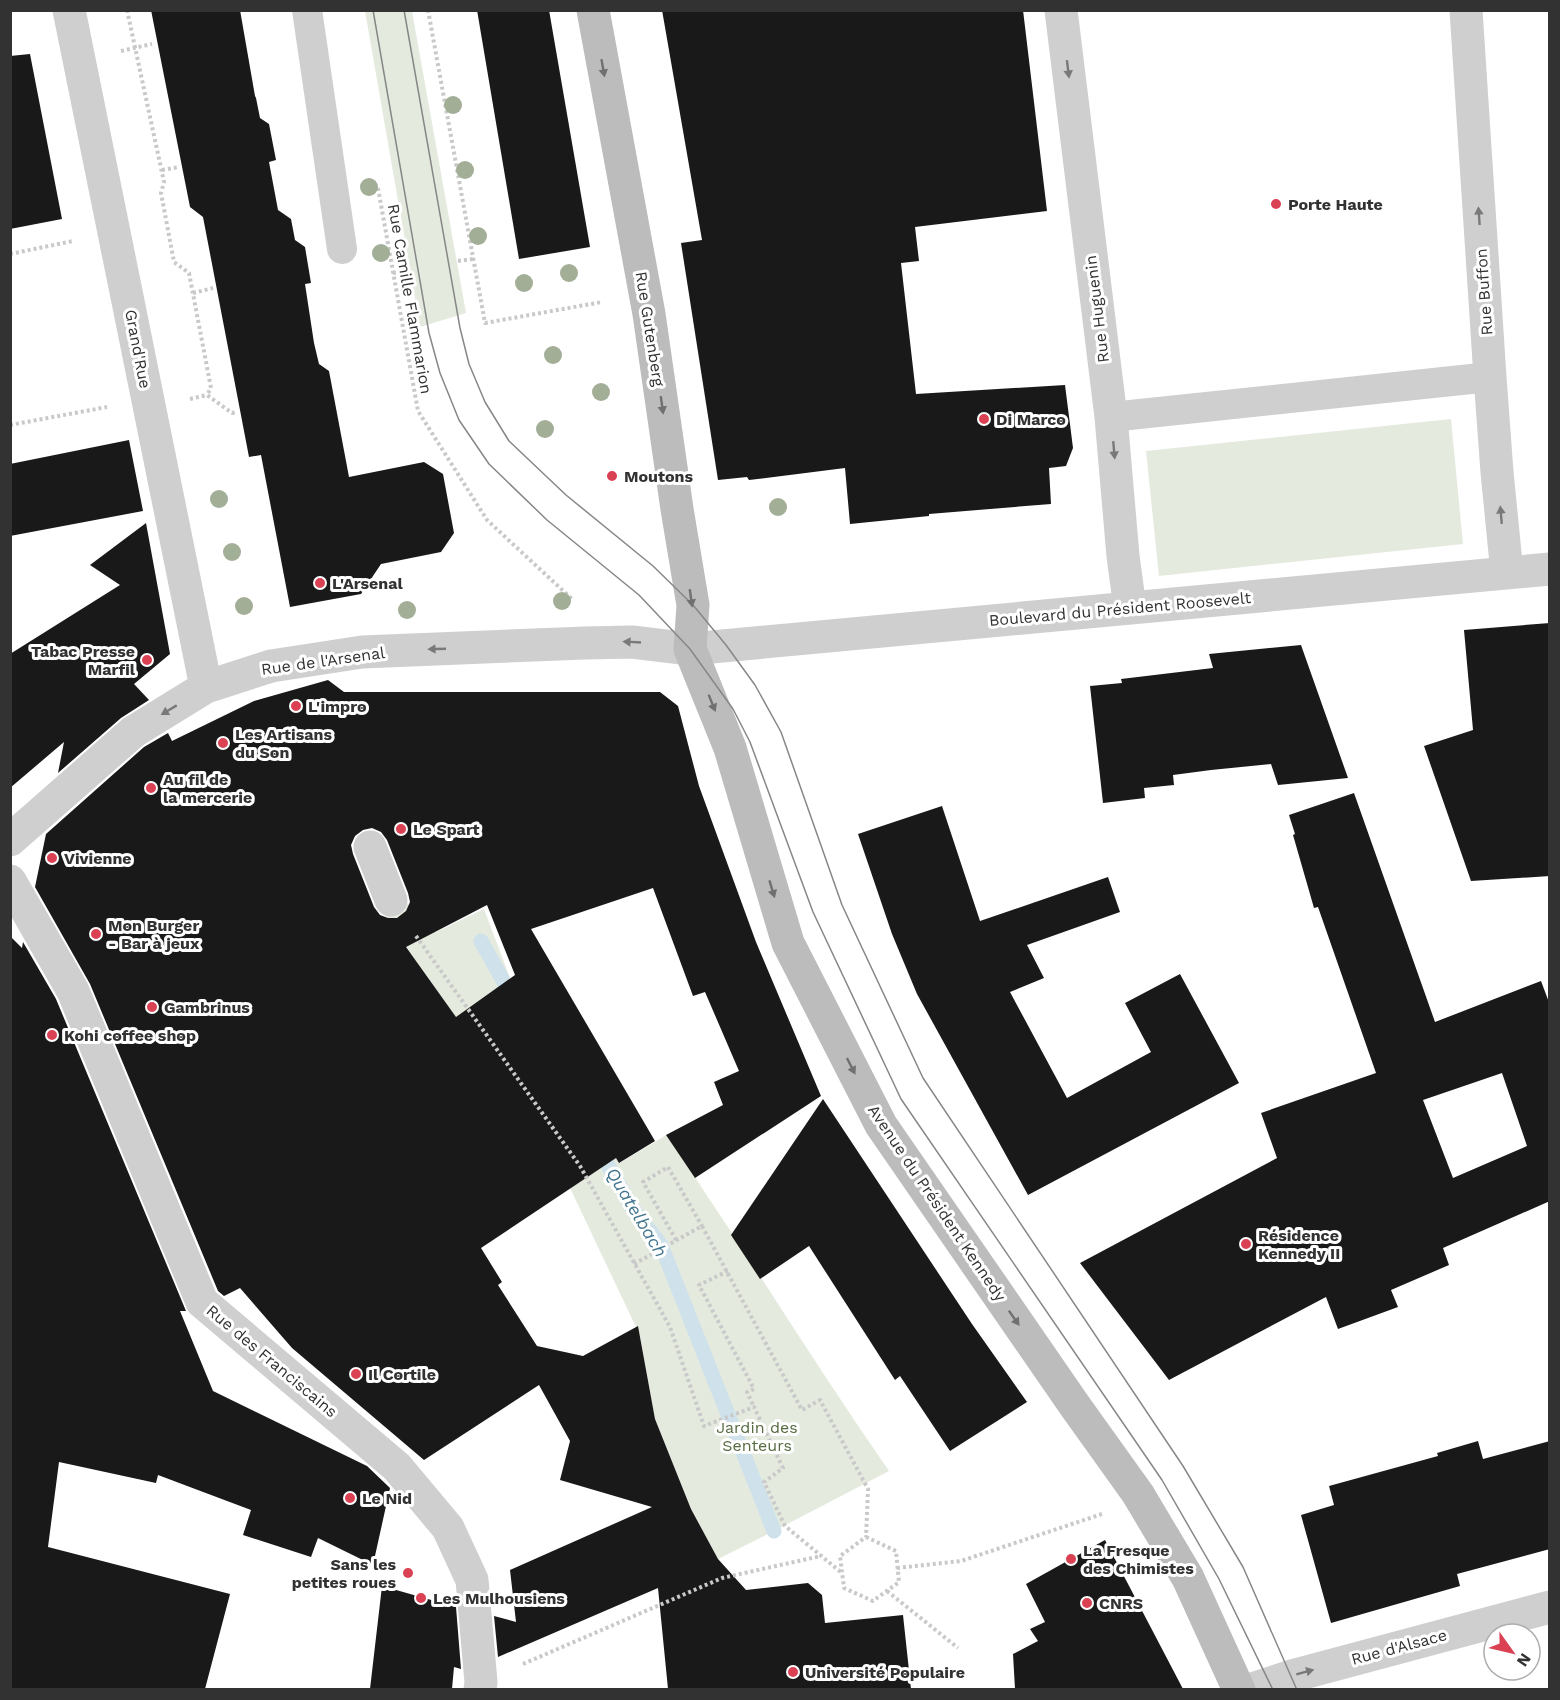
<svg xmlns="http://www.w3.org/2000/svg" width="1560" height="1700" viewBox="0 0 1560 1700" font-family="'Work Sans',sans-serif">
	<style>
		.green { fill: #e5eade }
		.lines { fill: none; stroke-linecap: round; stroke-linejoin: round }
		.stream { stroke: #cfe1eb; stroke-width: 15 }
		.building { fill: #191919; fill-rule: evenodd }
		.path { stroke: #c9c9c9; stroke-width: 4; stroke-dasharray: 3 3; stroke-linecap: butt }
		.lane { stroke: #cfcfcf; stroke-width: 30 }
		.street { stroke: #cfcfcf; stroke-width: 33 }
		.secondary { stroke: #bcbcbc; stroke-width: 33 }
		.tram { stroke: #878787; stroke-width: 1.5 }
		.tree { fill: #a3ae96 }
		.oneway { fill: #707070 }
		.oneway2 { fill: #797979 }
		.poi-dot { fill: #da4254; stroke: #fff; stroke-width: 2 }
		.labels { text-anchor: middle; dominant-baseline: central; stroke-width: 6; stroke-linejoin: round; paint-order: stroke }
		.poi-label { font-size: 16px; font-weight: bold; fill: #323232; stroke: #fff; text-anchor: start }
		.street-label { font-size: 16px; fill: #323232; stroke: #fff }
		.park-label { font-size: 16px; fill: #576b41; stroke: #fff }
		.water-label { font-size: 18px; font-style: italic; fill: #44768f; stroke: #fff }
	</style>
	<rect width="100%" height="100%" fill="#fff"/>
	<path class="green" d="M365 11H412L466 313 420 327Z
		M1451 419 1463 544 1159 576 1146 451Z
		M404 896 414 917 436 932 484 909 510 978 620 1163 668 1134C693 1176 721 1216 748 1257 794 1329 840 1400 889 1471L774 1531 718 1559 691 1509 655 1419 640 1336 636 1327 570 1188 514 1097 393 930 379 903Z"/>
	<g class="lines">
		<path class="stream" d="M481 941 514 1000
			M597 1146 631 1206 661 1245 774 1531"/>
	</g>
	<path class="building" d="M151 10H240L255 96 256 98 260 118 269 124 276 160 269 162 278 210 291 219 295 240 305 247 311 283 305 284 314 343 319 364 329 371 349 477 424 462 443 474 454 533 441 552 381 564 361 594 290 607 261 455 249 457 203 217 190 207Z
		M477 10H549L590 247 519 259Z
		M662 10H1023L1047 211 915 227 919 261 901 263 916 394 1065 385 1073 448 1066 466 1049 468 1051 504 929 514V516L850 524 845 468 749 480 747 477 718 480 681 243 702 240Z
		M30 54 62 219 10 229V56Z
		M129 440 143 511 10 536V464Z
		M146 523 170 654 134 684 149 700 121 718 58 773 64 742 10 788V654L120 585 90 565Z
		M1550 623V876L1471 881 1424 746 1473 730 1464 630Z
		M1301 645 1348 778 1278 785 1271 764 1211 770 1173 775 1174 785 1144 788 1145 798 1103 803 1090 686 1122 683 1121 679 1213 668 1209 654Z
		M328 680 344 692H660L678 706 699 786 756 942 821 1096 695 1178 666 1135 723 1105 714 1082 739 1071 705 992 693 996 653 888 531 929 655 1141 619 1163 616 1158 481 1248 502 1282 498 1285 537 1346 583 1356 638 1326 655 1419 691 1509 718 1559 746 1590 808 1583 822 1595 825 1623 903 1615 911 1689H668L658 1588 498 1657 494 1616 516 1622 510 1570 652 1507 560 1480 570 1441 539 1385 424 1460 292 1348 240 1288 224 1296 218 1291 90 984 35 887 46 834 144 747 168 733 172 741 254 701ZM372 828 381 832 387 840 408 893 410 902 406 911 397 918H388L380 915 374 907 353 854 351 845 355 836 363 830ZM487 905 515 975 456 1017 406 947Z
		M1354 793 1435 1022 1541 981 1550 1005V1201L1443 1248 1449 1265 1391 1290 1398 1307 1338 1329 1326 1297 1169 1380 1080 1263 1277 1158 1261 1113 1376 1073 1318 907 1314 908 1293 835 1295 834 1289 815ZM1502 1073 1527 1146 1453 1178 1423 1100Z
		M942 806 980 921 1108 877 1120 912 1027 945 1044 978 1010 992 1067 1098 1151 1052 1125 1003 1180 974 1239 1083 1028 1195 917 994 892 934 858 834Z
		M10 936 22 948 23 942 56 999 186 1311H180L213 1391 367 1466 390 1488 373 1565 318 1538 311 1557 243 1535 251 1510 158 1475 156 1483 59 1462 48 1547 230 1594 205 1689H10Z
		M823 1099 972 1324 1027 1402 950 1451 900 1376 895 1380 809 1246 760 1279 731 1235Z
		M1478 1441 1483 1459 1550 1441V1549L1457 1574 1460 1586 1331 1623 1301 1515 1334 1505 1329 1486 1438 1456 1437 1453Z
		M1105 1540 1183 1689H1015L1013 1654 1038 1641 1030 1629 1045 1622 1026 1584Z
		M382 1586 456 1607 461 1669 454 1667 452 1689H370Z"/>
	<g class="lines">
		<path class="path" d="M127 10 164 182 161 193 174 262 189 273 211 388 207 395
			M428 10 485 323 602 302
			M121 51 152 44
			M162 170 179 167
			M378 188 418 411 487 520 573 600
			M10 254 73 241
			M458 261 473 259
			M393 273 403 272
			M193 293 213 288
			M190 399 207 395 232 413 237 412
			M10 425 107 407
			M416 936 580 1166 670 1327 704 1426 754 1407 783 1468 764 1482 785 1526 842 1573
			M676 1240 643 1182 668 1167 702 1226
			M634 1264 702 1226 802 1410 820 1400 868 1489 866 1537
			M728 1271 699 1285 754 1389 747 1392 754 1407
			M866 1537 896 1551 899 1582 873 1601 844 1588 840 1556Z
			M897 1568 961 1561 1102 1514
			M887 1591 958 1648
			M523 1664 722 1578 821 1556"/>
		<path class="lane" d="M307 10 342 249
			M1111 417 1490 377"/>
		<path class="street" d="M69 10 206 687
			M1061 10 1111 417 1123 556 1130 608
			M1466 10 1490 377 1497 472 1507 573
			M10 840 133 732 206 687 271 666 362 652 585 643 632 642 690 649 1550 569
			M370 847 391 900
			M10 881 73 991 202 1302 397 1467 448 1528 472 1580 481 1682 480 1690
			M1249 1690 1292 1676 1550 1607"/>
		<path class="secondary" d="M593 10 649 314 677 509 693 605 690 649 730 748 788 943 881 1125 1075 1406 1138 1494 1188 1578 1239 1690"/>
		<path class="tram" d="M373 10 429 333 440 373 459 420 489 464 547 520 639 595 690 649 733 709 750 742 813 912 901 1099 1162 1480 1219 1579 1273 1690
			M404 10 460 328 469 364 485 402 509 441 566 495 653 566 693 605 726 645 755 685 781 732 842 905 923 1078 1183 1466 1243 1567 1297 1690"/>
	</g>
	<g class="tree">
		<circle cx="453" cy="105" r="9"/>
		<circle cx="465" cy="170" r="9"/>
		<circle cx="369" cy="187" r="9"/>
		<circle cx="478" cy="236" r="9"/>
		<circle cx="381" cy="253" r="9"/>
		<circle cx="569" cy="273" r="9"/>
		<circle cx="524" cy="283" r="9"/>
		<circle cx="553" cy="355" r="9"/>
		<circle cx="601" cy="392" r="9"/>
		<circle cx="545" cy="429" r="9"/>
		<circle cx="219" cy="499" r="9"/>
		<circle cx="778" cy="507" r="9"/>
		<circle cx="232" cy="552" r="9"/>
		<circle cx="562" cy="601" r="9"/>
		<circle cx="244" cy="606" r="9"/>
		<circle cx="407" cy="610" r="9"/>
	</g>
	<defs><path id="oneway-solid" d="M-6-.8H1V-3.2L6.5 0L1 3.2V.8H-6Z" transform="scale(1.5)"/></defs>
	<g class="oneway">
		<use href="#oneway-solid" transform="translate(603 68) rotate(80)"/>
		<use href="#oneway-solid" transform="translate(662 405) rotate(82)"/>
		<use href="#oneway-solid" transform="translate(691 598) rotate(82)"/>
		<use href="#oneway-solid" transform="translate(712 703) rotate(68)"/>
		<use href="#oneway-solid" transform="translate(772 889) rotate(73)"/>
		<use href="#oneway-solid" transform="translate(851 1066) rotate(63)"/>
		<use href="#oneway-solid" transform="translate(1014 1318) rotate(55)"/>
	</g>
	<g class="oneway2">
		<use href="#oneway-solid" transform="translate(1068 69) rotate(83)"/>
		<use href="#oneway-solid" transform="translate(1479 216) rotate(-94)"/>
		<use href="#oneway-solid" transform="translate(1114 450) rotate(85)"/>
		<use href="#oneway-solid" transform="translate(1501 515) rotate(-95)"/>
		<use href="#oneway-solid" transform="translate(632 642) rotate(-177)"/>
		<use href="#oneway-solid" transform="translate(437 649) rotate(178)"/>
		<use href="#oneway-solid" transform="translate(169 710) rotate(149)"/>
		<use href="#oneway-solid" transform="translate(1305 1672) rotate(-15)"/>
	</g>
	<g class="poi-dot">
		<circle cx="1276" cy="204" r="6"/>
		<circle cx="984" cy="419" r="6"/>
		<circle cx="612" cy="476" r="6"/>
		<circle cx="320" cy="583" r="6"/>
		<circle cx="147" cy="660" r="6"/>
		<circle cx="296" cy="706" r="6"/>
		<circle cx="223" cy="743" r="6"/>
		<circle cx="151" cy="788" r="6"/>
		<circle cx="401" cy="829" r="6"/>
		<circle cx="52" cy="858" r="6"/>
		<circle cx="96" cy="934" r="6"/>
		<circle cx="152" cy="1007" r="6"/>
		<circle cx="52" cy="1035" r="6"/>
		<circle cx="1246" cy="1244" r="6"/>
		<circle cx="356" cy="1374" r="6"/>
		<circle cx="350" cy="1498" r="6"/>
		<circle cx="1071" cy="1559" r="6"/>
		<circle cx="408" cy="1573" r="6"/>
		<circle cx="421" cy="1598" r="6"/>
		<circle cx="1087" cy="1603" r="6"/>
		<circle cx="793" cy="1672" r="6"/>
	</g>
	<g class="labels">
		<g class="poi-label">
			<text x="1288" y="204">Porte Haute</text>
			<text x="996" y="419">Di Marco</text>
			<text x="624" y="476">Moutons</text>
			<text x="332" y="583">L'Arsenal</text>
			<text x="135" y="651" text-anchor="end">Tabac Presse<tspan x="135" dy="18">Marfil</tspan></text>
			<text x="308" y="706">L'impro</text>
			<text x="235" y="734">Les Artisans<tspan x="235" dy="18">du Son</tspan></text>
			<text x="163" y="779">Au fil de<tspan x="163" dy="18">la mercerie</tspan></text>
			<text x="413" y="829">Le Spart</text>
			<text x="64" y="858">Vivienne</text>
			<text x="108" y="925">Mon Burger<tspan x="108" dy="18">- Bar à jeux</tspan></text>
			<text x="164" y="1007">Gambrinus</text>
			<text x="64" y="1035">Kohi coffee shop</text>
			<text x="1258" y="1235">Résidence<tspan x="1258" dy="18">Kennedy II</tspan></text>
			<text x="368" y="1374">Il Cortile</text>
			<text x="362" y="1498">Le Nid</text>
			<text x="1083" y="1550">La Fresque<tspan x="1083" dy="18">des Chimistes</tspan></text>
			<text x="396" y="1564" text-anchor="end">Sans les<tspan x="396" dy="18">petites roues</tspan></text>
			<text x="433" y="1598">Les Mulhousiens</text>
			<text x="1099" y="1603">CNRS</text>
			<text x="805" y="1672">Université Populaire</text>
		</g>
		<g class="street-label">
			<text transform="translate(1484 292) rotate(-94)">Rue Buffon</text>
			<text transform="translate(410 299) rotate(80)">Rue Camille Flammarion</text>
			<text transform="translate(1097 309) rotate(-97)">Rue Huguenin</text>
			<text transform="translate(650 329) rotate(81)">Rue Gutenberg</text>
			<text transform="translate(138 349) rotate(79)">Grand'Rue</text>
			<text transform="translate(1120 609) rotate(-5)">Boulevard du Président Roosevelt</text>
			<text transform="translate(323 661) rotate(-8)">Rue de l'Arsenal</text>
			<text transform="translate(937 1203) rotate(56)">Avenue du Président Kennedy</text>
			<text transform="translate(272 1361) rotate(40)">Rue des Franciscains</text>
			<text transform="translate(1399 1647) rotate(-15)">Rue d'Alsace</text>
		</g>
		<g class="park-label">
			<text x="757" y="1427">Jardin des<tspan x="757" dy="18">Senteurs</tspan></text>
		</g>
		<g class="water-label">
			<text transform="translate(637 1212) rotate(59)">Quatelbach</text>
		</g>
	</g>
	<rect width="1560" height="1700" fill="none" stroke="#323232" stroke-width="24"/>
	<g transform="translate(1512 1652) rotate(124)"><circle r="28" fill="#ffffff" stroke="#adadad" stroke-width="1.5"/>
	<path d="M0-4.5L10 22L0 15L-10 22Z" fill="#da4254"/>
	<text y="-9" font-size="16" font-weight="bold" text-anchor="middle" fill="#323232">N</text>
	</g>
</svg>
